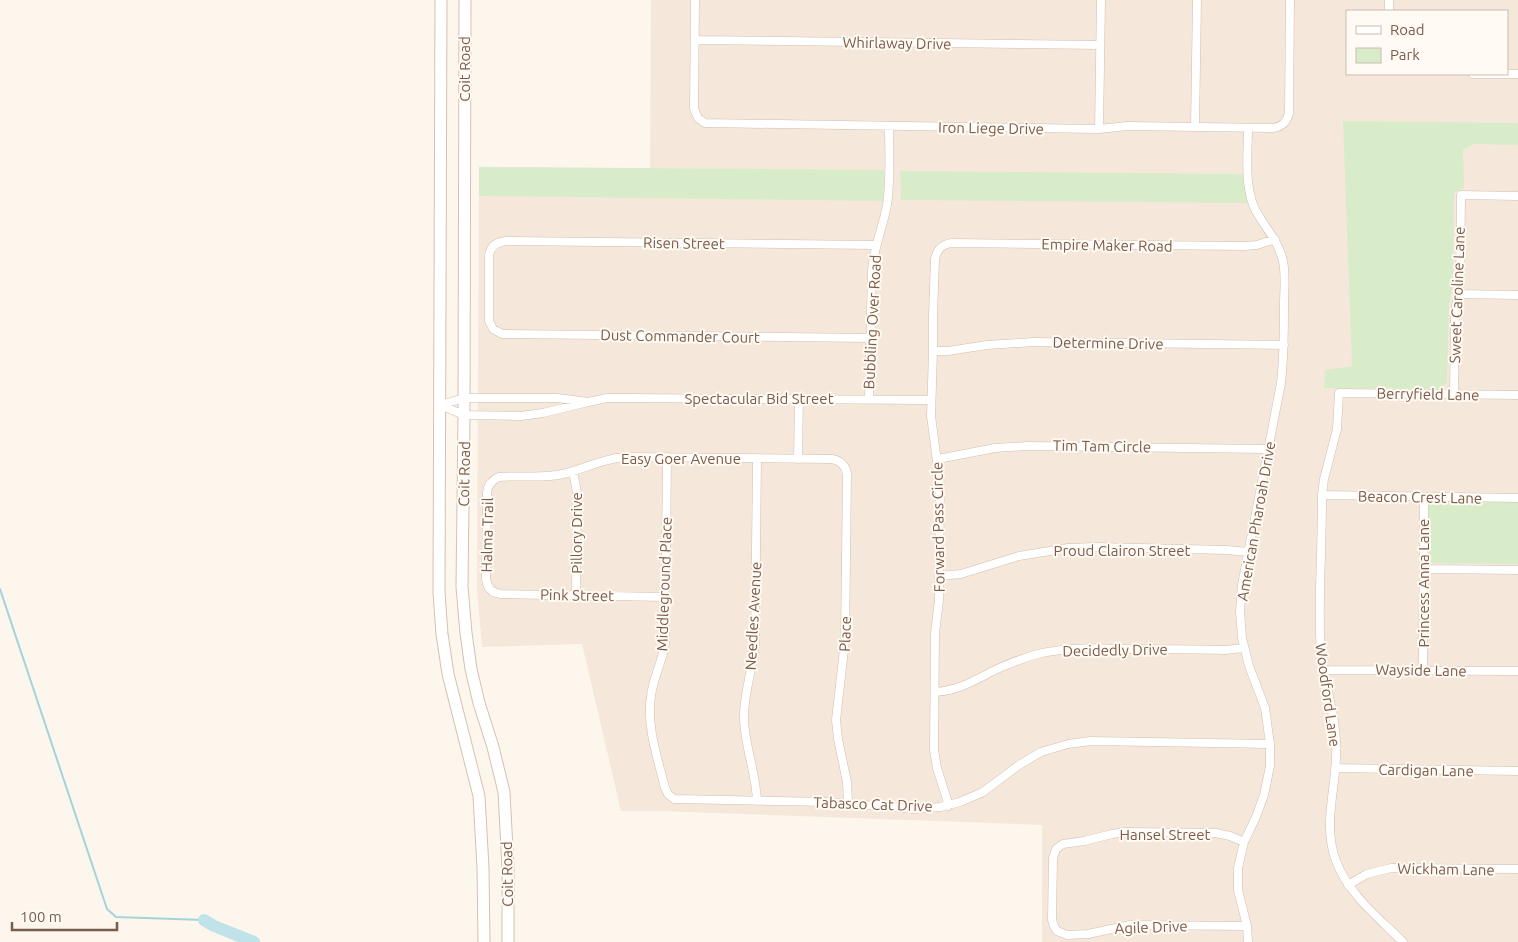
<svg xmlns="http://www.w3.org/2000/svg" width="1518" height="942" viewBox="0 0 1518 942" font-family="Ubuntu,sans-serif">
	<style>
		.residential { fill: #f5e8da; fill-rule: evenodd }
		.green { fill: #d8ecc9 }
		.lines { fill: none; stroke-linecap: round; stroke-linejoin: round }
		.stream { stroke: #a5d3da; stroke-width: 2 }
		.river { stroke: #bfe3e8; stroke-width: 12 }
		.minor-casing { stroke: #d1beb0; stroke-width: 9 }
		.secondary-casing { stroke: #d6c0b0; stroke-width: 13 }
		.minor { stroke: #fff; stroke-width: 8 }
		.secondary { stroke: #fff; stroke-width: 11 }
		.labels { text-anchor: middle; dominant-baseline: central; stroke-width: 4; stroke-linejoin: round; paint-order: stroke }
		.street-label { font-size: 15px; fill: #7a5c4d; stroke: #fffaf3 }
	</style>
	<rect width="100%" height="100%" fill="#fdf6ec"/>
	<path class="residential" d="M651 0H1518V942H1042V825L662 811H621L582 644 482 647 477 590 479 167 650 168ZM1347 11H1507V74H1347Z"/>
	<path class="green" d="M1343 121 1518 123V145L1474 144 1463 150 1464 188 1454 193 1453 284 1449 305 1447 383 1441 389 1324 388 1325 370 1352 366Z
		M479 167 884 170 883 201 479 196Z
		M900 171 1243 174 1247 203 901 200Z
		M1434 501 1518 502V564L1432 563 1428 560V508L1429 504Z"/>
	<g class="lines">
		<path class="stream" d="M0 589 107 909 116 917 204 920"/>
		<path class="river" d="M204 920 214 926 254 942"/>
		<g class="minor-casing">
			<path id="minor" d="M695 0 694 109 698 118 705 123 1099 129 1127 126 1273 128C1282 127 1287 122 1289 113L1290 0
				M1389 11V0
				M695 40 1100 45
				M1473 74H1518
				M1195 127 1197 0
				M1099 129 1101 0
				M1458 294 1518 295
				M870 338 502 334 493 329 489 321V256C490 247 496 242 506 241L876 245
				M933 351H948L987 345 1034 342 1284 345
				M1454 394 1455 313 1460 284 1461 195 1518 196
				M464 398H557L588 402 543 413 521 416 464 415 440 405Z
				M869 399 872 270C874 247 883 227 887 205 891 179 889 152 889 126
				M588 402 607 398H626L931 400
				M667 457 665 643C663 661 653 677 651 696 646 726 658 759 665 788L668 794 674 799 827 802 915 809 940 807 960 802 983 792 1019 765 1041 752 1068 744 1091 741 1270 744
				M798 459 799 398
				M938 459 995 448 1027 446 1268 449
				M573 471 577 493 576 595
				M1322 495 1518 498
				M1424 569 1518 570
				M939 576 961 574 1019 556 1068 548 1094 547 1227 550 1248 552
				M666 597 501 594C492 593 487 588 486 579L487 492C488 484 492 480 499 477 521 475 542 479 563 474 584 469 602 459 624 457L832 459C841 461 846 466 847 474L845 641 836 720 838 739 847 782 848 803
				M1323 670 1518 671
				M1423 670 1424 497
				M935 692C958 691 975 680 995 670 1010 663 1026 657 1042 653 1070 647 1097 648 1126 649 1159 649 1192 649 1225 650L1244 648
				M1335 768 1518 771
				M757 801C756 773 745 747 744 720 743 694 753 669 755 643L757 458
				M949 806 937 768 934 750 935 633 939 600 940 484 931 416 933 351V316L935 259C937 249 942 244 952 243L1244 246 1257 245 1275 239
				M1244 842 1230 836 1216 833 1126 832 1112 834 1084 841 1063 844 1056 849 1053 858 1052 920 1054 926 1057 931 1067 935 1088 934 1130 925 1247 926
				M1348 885 1367 874 1391 868 1518 869
				M1248 942 1247 926 1238 890V868L1244 842 1256 817 1264 795 1270 766V744L1265 708 1249 666 1242 638 1240 611 1242 585 1281 383C1284 357 1284 332 1284 306 1284 291 1286 275 1283 261 1278 239 1263 226 1254 207 1244 183 1248 153 1248 128
				M1403 942C1378 917 1349 895 1336 861 1321 821 1339 782 1336 741 1335 711 1323 681 1321 651 1319 630 1320 608 1320 587 1321 556 1322 526 1322 495L1324 479 1337 429 1339 393 1518 395"/>
		</g>
		<g class="secondary-casing">
			<path id="secondary" d="M441 0 439 593 442 634 448 674 479 796 483 868 484 942
				M465 0 464 415 462 587 466 633 471 669 479 703 493 747 504 792 508 868V942"/>
		</g>
		<use href="#minor" class="minor"/>
		<use href="#secondary" class="secondary"/>
	</g>
	<g class="labels">
		<g class="street-label">
			<text transform="translate(897 43) rotate(1)">Whirlaway Drive</text>
			<text transform="translate(464 69) rotate(-90)">Coit Road</text>
			<text transform="translate(991 128) rotate(1)">Iron Liege Drive</text>
			<text transform="translate(684 243) rotate(1)">Risen Street</text>
			<text transform="translate(1107 245) rotate(1)">Empire Maker Road</text>
			<text transform="translate(1457 295) rotate(-88)">Sweet Caroline Lane</text>
			<text transform="translate(872 322) rotate(-87)">Bubbling Over Road</text>
			<text transform="translate(680 336) rotate(1)">Dust Commander Court</text>
			<text transform="translate(1108 343) rotate(1)">Determine Drive</text>
			<text transform="translate(1428 394) rotate(1)">Berryfield Lane</text>
			<text x="759" y="398">Spectacular Bid Street</text>
			<text transform="translate(1102 446) rotate(1)">Tim Tam Circle</text>
			<text x="681" y="458">Easy Goer Avenue</text>
			<text transform="translate(464 474) rotate(-89)">Coit Road</text>
			<text transform="translate(1420 497) rotate(1)">Beacon Crest Lane</text>
			<text transform="translate(1256 521) rotate(-80)">American Pharoah Drive</text>
			<text transform="translate(938 527) rotate(-91)">Forward Pass Circle</text>
			<text transform="translate(576 533) rotate(-90)">Pillory Drive</text>
			<text transform="translate(487 535) rotate(-89)">Halma Trail</text>
			<text x="1122" y="550">Proud Clairon Street</text>
			<text transform="translate(1423 583) rotate(-90)">Princess Anna Lane</text>
			<text transform="translate(664 584) rotate(-88)">Middleground Place</text>
			<text transform="translate(577 595) rotate(1)">Pink Street</text>
			<text transform="translate(753 616) rotate(-87)">Needles Avenue</text>
			<text transform="translate(845 634) rotate(-88)">Place</text>
			<text transform="translate(1115 650) rotate(-1)">Decidedly Drive</text>
			<text transform="translate(1421 670) rotate(1)">Wayside Lane</text>
			<text transform="translate(1328 695) rotate(82)">Woodford Lane</text>
			<text transform="translate(1426 770) rotate(1)">Cardigan Lane</text>
			<text transform="translate(873 804) rotate(2)">Tabasco Cat Drive</text>
			<text x="1165" y="834">Hansel Street</text>
			<text transform="translate(1446 869) rotate(1)">Wickham Lane</text>
			<text transform="translate(507 874) rotate(-91)">Coit Road</text>
			<text transform="translate(1151 927) rotate(-2)">Agile Drive</text>
		</g>
	</g>
	<rect x="1346" y="10" width="162" height="65" fill="#fffaf3" stroke="#cabbb1"/>
	<rect x="1356" y="26" width="25" height="8" fill="#ffffff" stroke="#cabbb1"/>
	<text x="1390" y="35" font-size="15" fill="#7a5c4d">Road</text>
	<rect x="1356" y="48" width="25" height="15" fill="#d8ecc9" stroke="#cabbb1"/>
	<text x="1390" y="60" font-size="15" fill="#7a5c4d">Park</text>
	<path d="M12 922v8h105v-8" fill="none" stroke="#7a5c4d" stroke-width="2.5"/>
	<text x="20" y="922" font-size="15" fill="#7a5c4d" stroke="#fffaf3" stroke-width="4" paint-order="stroke">100 m</text>
</svg>
